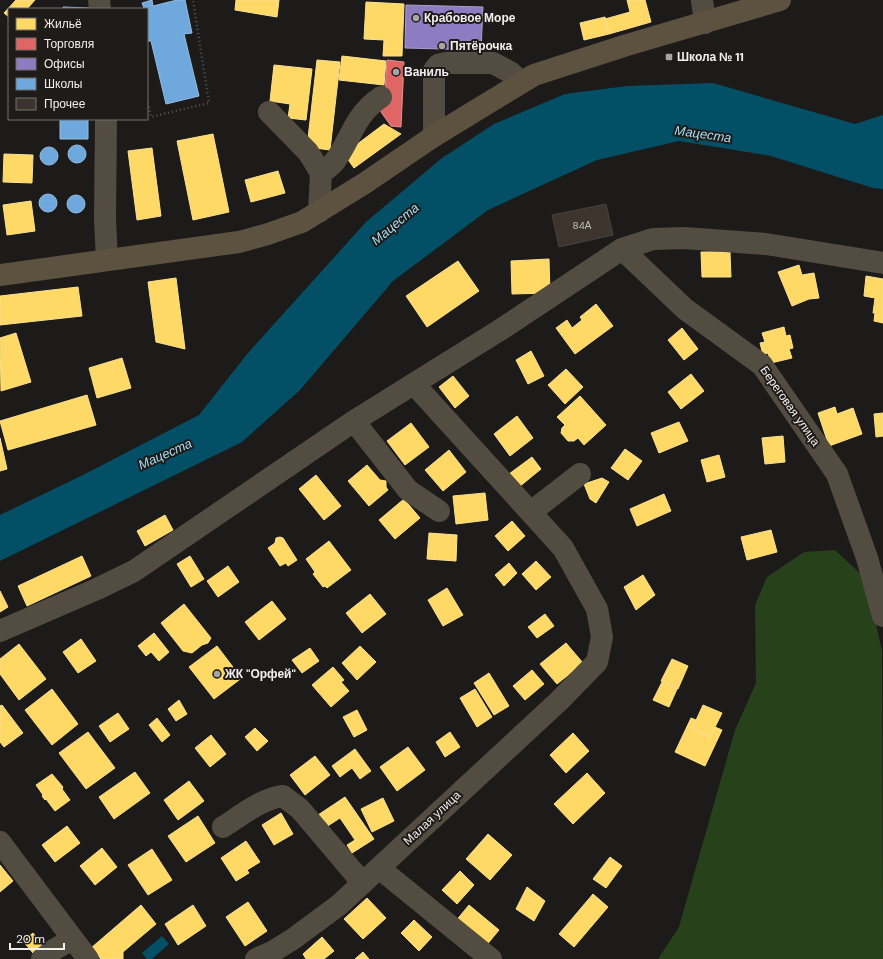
<svg xmlns="http://www.w3.org/2000/svg" width="883" height="959" viewBox="0 0 883 959" font-family="'DM Sans',sans-serif">
	<style>
		.forest { fill: #27421a }
		.water { fill: #035066 }
		.homes { fill: #ffd966; stroke: #fbe08f }
		.shops { fill: #e06666; stroke: #e58f8f }
		.offices { fill: #8e7cc3; stroke: #ac9ed0 }
		.schools { fill: #6fa8dc; stroke: #96bde1 }
		.building { fill: #3d342e; stroke: #454342 }
		.lines { fill: none; stroke-linecap: round; stroke-linejoin: round }
		.path { stroke: #59554e; stroke-width: 2.5; stroke-dasharray: 1 3; stroke-linecap: butt }
		.minor { stroke: #534d41; stroke-width: 22 }
		.major { stroke: #5c523f; stroke-width: 22 }
		.poi-dot { fill: #a7a5a4; stroke: #1e1b19; stroke-width: 1.5 }
		.labels { text-anchor: middle; dominant-baseline: central; stroke-width: 4; stroke-linejoin: round; paint-order: stroke }
		.number-label { font-size: 10px; fill: #c5c0be }
		.poi-label { font-size: 12px; font-weight: bold; fill: #f2efee; stroke: #1e1b19; text-anchor: start }
		.street-label { font-size: 12px; fill: #f2efee; stroke: #1e1b19 }
		.water-label { font-size: 13px; font-style: italic; fill: #a6dff7; stroke: #1e1b19 }
	</style>
	<rect width="100%" height="100%" fill="#1d1b1a"/>
	<path class="forest" d="M835 550 866 579 882 651 883 959H658L679 927 735 730 756 683 755 605 767 577 804 552Z"/>
	<path class="water" d="M713 83 855 124 883 115V189L873 188 771 156 679 141 597 160 488 210 393 281 300 390 242 442 0 561V515L83 475 199 415 248 353 366 222 442 158 494 124 565 94 627 86Z
		M162 936 169 944 152 959H147L142 953Z"/>
	<path class="homes" d="M16 0H35L27 9H9V17L4 13Z
		M236 0H279L277 17 235 10Z
		M627 0H645L651 22 609 34 605 19 630 12Z
		M366 2 404 4 402 56H383L384 40 364 39Z
		M605 17 609 34 584 40 580 23Z
		M342 56 386 61 384 85 339 80Z
		M317 60 340 62 330 150 307 147Z
		M274 65 312 69 306 120 288 118 290 104 270 101Z
		M384 124 401 134 354 168 344 154Z
		M213 134 229 212 193 220 177 141Z
		M152 148 161 216 137 220 128 151Z
		M4 154 33 155 32 183 3 182Z
		M278 171 285 193 251 202 245 180Z
		M31 201 35 231 7 235 3 205Z
		M701 252H730L731 277H702Z
		M549 259 550 293 512 294 511 261Z
		M458 261 479 291 427 327 406 296Z
		M799 265 802 275 814 273 819 298 809 299 792 306 778 272Z
		M866 276 883 279V323L874 321 875 313H873L875 298 864 296Z
		M176 278 185 349 156 342 148 282Z
		M78 287 82 316 0 325V296Z
		M596 304 613 326 575 354 556 328 567 320 572 328 582 320 580 317Z
		M784 327 786 336 790 335 793 348 789 349 792 358 771 363 768 353 763 355 760 343 765 342 762 333Z
		M682 328 698 349 684 360 668 340Z
		M16 333 31 382 1 391 0 338Z
		M531 351 544 376 528 384 516 360Z
		M122 358 131 388 97 398 89 368Z
		M566 369 583 387 565 404 548 385Z
		M691 374 704 391 681 409 668 392Z
		M453 376 469 396 455 408 439 387Z
		M87 395 96 425 8 450 0 421Z
		M580 396 606 425 584 445 578 438 574 441H568L561 433 562 428 565 425 557 417Z
		M835 407 837 414 853 408 862 434 829 446 818 413Z
		M883 413V436L876 437 874 414Z
		M517 416 533 438 510 456 494 434Z
		M679 422 688 441 659 453 651 433Z
		M411 423 429 447 405 465 387 441Z
		M783 436 785 462 765 464 762 438Z
		M0 438 7 469 0 471Z
		M625 449 642 461 628 480 611 468Z
		M449 450 466 472 443 491 425 470Z
		M719 455 725 477 707 482 701 460Z
		M532 457 541 469 519 487 509 474Z
		M367 465 380 480 386 481V487L388 490 369 506 348 481Z
		M316 475 341 506 324 520 299 489Z
		M602 478 609 482 596 503 590 499 584 484Z
		M485 493 488 520 456 524 453 496Z
		M664 494 671 511 637 526 630 509Z
		M404 499 420 518 395 539 379 520Z
		M165 515 173 530 145 546 137 531Z
		M512 521 525 536 508 551 495 536Z
		M771 530 777 552 747 560 741 537Z
		M429 533 457 535 456 561 427 559Z
		M280 537 283 538 297 560 288 566 286 563 280 566 268 548 275 543 276 538Z
		M329 541 351 570 327 588 325 586 323 587 313 574 315 572 306 559Z
		M82 556 91 576 27 606 18 586Z
		M190 556 204 579 191 587 177 564Z
		M536 561 551 577 536 590 522 574Z
		M509 563 517 573 504 586 495 575Z
		M228 566 239 582 218 597 207 581Z
		M643 575 655 595 636 610 624 587Z
		M447 588 463 615 443 626 428 600Z
		M0 591 8 607 0 612Z
		M370 594 386 614 362 633 346 613Z
		M272 601 286 619 259 640 245 622Z
		M184 604 211 638 208 643 202 645 192 653 183 651 161 623Z
		M545 614 554 626 537 638 528 627Z
		M154 633 169 652 159 661 151 652 146 656 138 646Z
		M81 639 96 661 78 673 63 652Z
		M566 643 583 663 557 684 540 664Z
		M19 644 46 679 19 700 0 674V659Z
		M217 646 236 671 237 670 243 677 214 699 189 667Z
		M360 646 376 662 357 680 342 663Z
		M310 648 319 661 302 673 292 660Z
		M672 659 688 666 678 689 661 681Z
		M333 667 344 680 341 682 349 691 331 707 312 685Z
		M532 670 544 684 525 700 513 686Z
		M489 673 509 706 494 715 474 683Z
		M662 682 677 689 669 707 653 700Z
		M52 689 78 724 52 745 25 710Z
		M475 689 492 717 477 727 460 698Z
		M179 700 187 714 176 721 168 709Z
		M2 705 23 733 4 747 0 742V706Z
		M703 705 722 713 710 737 692 729Z
		M357 710 367 730 354 737 343 717Z
		M118 713 129 729 110 742 99 726Z
		M157 718 170 735 162 742 149 725Z
		M691 718 696 720 692 729 710 737 715 727 722 730 705 766 675 752Z
		M255 728 268 741 257 751 245 737Z
		M88 732 115 768 86 789 59 753Z
		M450 732 460 747 445 757 436 742Z
		M573 733 589 751 566 773 550 755Z
		M211 735 226 754 210 767 195 748Z
		M408 747 425 770 397 791 380 767Z
		M355 749 371 771 360 779 352 768 340 777 332 766Z
		M315 756 330 775 305 795 290 775Z
		M135 772 150 793 114 819 99 797Z
		M587 773 605 793 573 824 554 804Z
		M52 774 63 787 62 789 70 800 55 811 46 799 45 800 42 796 43 795 36 785Z
		M189 781 204 801 178 820 164 800Z
		M345 797 374 839 352 853 347 845 355 840 340 818 323 829 315 817Z
		M383 798 394 821 372 832 361 809Z
		M281 813 293 834 274 845 262 825Z
		M198 816 215 843 186 862 168 836Z
		M67 826 80 843 55 862 42 845Z
		M488 834 512 855 490 880 466 859Z
		M246 841 260 862 247 870 249 873 236 881 221 858Z
		M102 848 117 867 95 885 80 866Z
		M152 849 172 880 148 895 128 865Z
		M610 857 622 866 606 888 593 879Z
		M0 865 13 881 0 892Z
		M460 871 474 885 457 904 442 890Z
		M527 887 545 901 534 921 516 909Z
		M593 894 608 907 574 947 559 934Z
		M367 898 386 918 363 939 344 919Z
		M248 902 267 931 245 946 226 917Z
		M141 905 156 924 123 952V959H101L91 948Z
		M193 905 206 926 178 945 165 924Z
		M469 905 499 930 485 947 455 922Z
		M414 920 432 937 419 951 401 933Z
		M33 933 42 945 33 953 23 941Z
		M322 937 334 951 324 959H306L303 954Z
		M363 952 369 959H355Z"/>
	<path class="shops" d="M387 60 404 62 401 127 391 126 381 112V106H384Z"/>
	<path class="offices" d="M406 5 483 7 481 50 405 48Z"/>
	<path class="schools" d="M152 0 153 6 177 0H185L192 33 184 34 199 96 166 104 151 41H147V9H141L144 8 142 3Z
		M63 7 89 8V9H63Z
		M60 119H88V139H60Z
		M68 154a9 9 0 1 1 18 0a9 9 0 1 1-18 0Z
		M40 156a9 9 0 1 1 18 0a9 9 0 1 1-18 0Z
		M39 203a9 9 0 1 1 18 0a9 9 0 1 1-18 0Z
		M67 204a9 9 0 1 1 18 0a9 9 0 1 1-18 0Z"/>
	<path class="building" d="M606 204 613 235 559 247 552 215Z"/>
	<g class="lines">
		<path class="path" d="M147 99 151 117 209 103 193 0"/>
		<path class="minor" d="M99 0 100 9
			M702 0 705 23
			M269 112 308 152 321 173
			M106 119 105 219 107 260
			M434 136V70L438 65 446 63H493L510 72 521 82
			M319 212 321 173C327 169 334 164 337 158 353 134 355 115 381 97
			M622 249 685 309 762 365 837 474 867 558 883 616
			M354 421 408 490 439 511
			M531 512 580 474
			M0 631 97 589 134 571 354 421 500 330 622 249 653 239 684 238 766 244 883 263
			M223 827C240 816 263 798 283 796L300 809 355 874 364 882
			M0 842 88 959
			M379 868 491 959
			M42 959 55 949 73 939
			M256 959 272 952 293 939 339 905 559 701 597 662 602 637 597 609 563 548 414 384"/>
		<path class="major" d="M0 275 239 242 268 234 302 222 365 183 434 136 534 75 627 45 780 0"/>
	</g>
	<g class="poi-dot">
		<circle cx="416" cy="18" r="4"/>
		<circle cx="442" cy="46" r="4"/>
		<rect x="665" y="53" width="8" height="8" rx="2"/>
		<circle cx="396" cy="72" r="4"/>
		<circle cx="217" cy="674" r="4"/>
	</g>
	<g class="labels">
		<g class="number-label">
			<text x="582" y="225">84А</text>
		</g>
		<g class="poi-label">
			<text x="424" y="18">Крабовое Море</text>
			<text x="450" y="46">Пятёрочка</text>
			<text x="677" y="57">Школа № 11</text>
			<text x="404" y="72">Ваниль</text>
			<text x="225" y="674">ЖК "Орфей"</text>
		</g>
		<g class="street-label">
			<text transform="translate(790 406) rotate(55)">Береговая улица</text>
			<text transform="translate(432 818) rotate(-43)">Малая улица</text>
		</g>
		<g class="water-label">
			<text transform="translate(703 134) rotate(8)">Мацеста</text>
			<text transform="translate(395 224) rotate(-40)">Мацеста</text>
			<text transform="translate(165 454) rotate(-24)">Мацеста</text>
		</g>
	</g>
	<rect x="8" y="8" width="140" height="112" fill="#1e1b19" stroke="#73706e"/>
	<rect x="16" y="18" width="20" height="12" fill="#ffd966" stroke="#73706e"/>
	<text x="44" y="28" font-size="12" fill="#f2efee">Жильё</text>
	<rect x="16" y="38" width="20" height="12" fill="#e06666" stroke="#73706e"/>
	<text x="44" y="48" font-size="12" fill="#f2efee">Торговля</text>
	<rect x="16" y="58" width="20" height="12" fill="#8e7cc3" stroke="#73706e"/>
	<text x="44" y="68" font-size="12" fill="#f2efee">Офисы</text>
	<rect x="16" y="78" width="20" height="12" fill="#6fa8dc" stroke="#73706e"/>
	<text x="44" y="88" font-size="12" fill="#f2efee">Школы</text>
	<rect x="16" y="98" width="20" height="12" fill="#3d342e" stroke="#73706e"/>
	<text x="44" y="108" font-size="12" fill="#f2efee">Прочее</text>
	<path d="M10 943v6h54v-6" fill="none" stroke="#f2efee" stroke-width="2"/>
	<text x="16" y="943" font-size="12" fill="#f2efee" stroke="#1e1b19" stroke-width="3" paint-order="stroke">20 m</text>
</svg>
